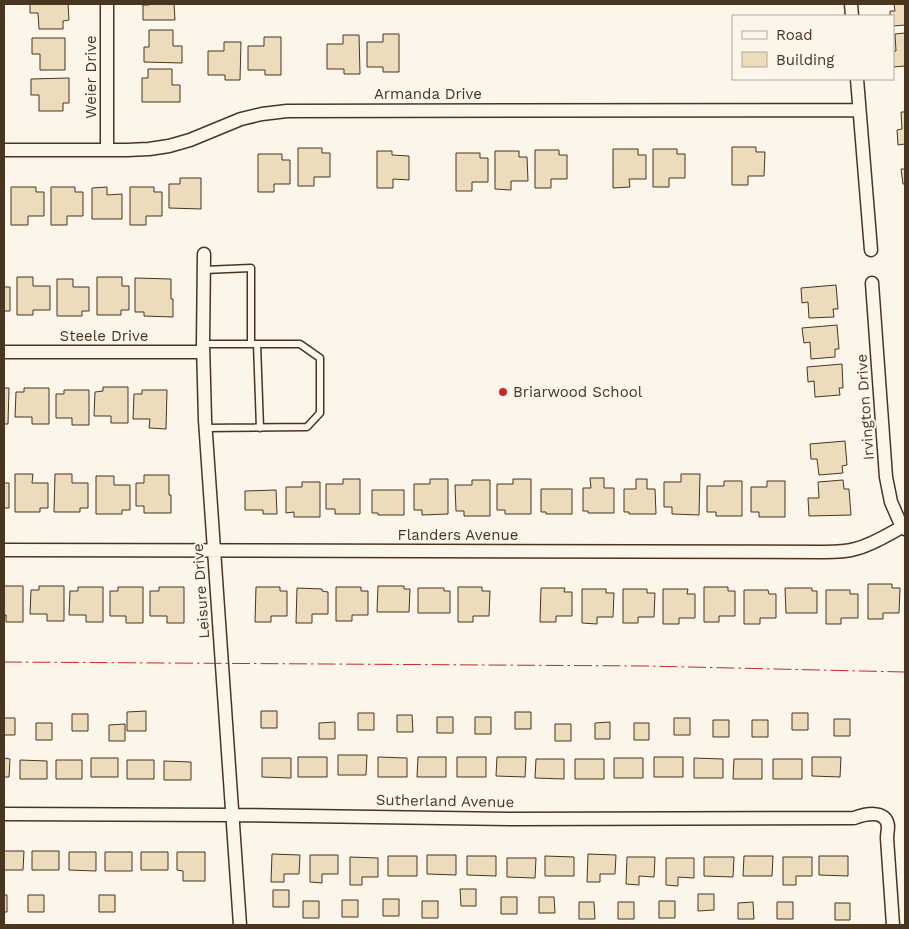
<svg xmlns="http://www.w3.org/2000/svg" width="909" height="929" viewBox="0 0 909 929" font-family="'Work Sans',sans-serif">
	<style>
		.building { fill: #ecdcbc; stroke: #4a3520 }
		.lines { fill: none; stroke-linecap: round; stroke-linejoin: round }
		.service-casing { stroke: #4a3520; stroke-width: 9 }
		.minor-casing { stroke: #4a3520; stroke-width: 15 }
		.service { stroke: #fbf6e9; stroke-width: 6 }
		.minor { stroke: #fbf6e9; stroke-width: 12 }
		.power { stroke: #c62828; stroke-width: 1; stroke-dasharray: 18 4 2.5 4; stroke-linecap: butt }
		.poi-dot { fill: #c62828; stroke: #fbf6e9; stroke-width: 2 }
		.labels { text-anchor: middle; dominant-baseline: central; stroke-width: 4; stroke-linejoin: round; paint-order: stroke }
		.street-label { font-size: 15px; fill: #4a3520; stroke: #fbf6e9 }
		.poi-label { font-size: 15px; fill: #4a3520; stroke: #fbf6e9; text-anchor: start }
	</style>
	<rect width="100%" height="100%" fill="#fbf6e9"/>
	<path class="building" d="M30 4H68L69 20 63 21V29H39L38 13H30Z
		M149 4H174L175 20H143V5H149Z
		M894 4H905V25L893 26V16H890V11H895Z
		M149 30H173V46H182V63L144 62V47H149Z
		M905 33V66L893 67V51H896L895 34Z
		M383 34H399V72H383V67H367V42H383Z
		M343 35H359L360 74H344V69H327V44H343Z
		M264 37H281V75H265V70H248V46H264Z
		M32 38H65V70H40V54H32Z
		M224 42H241L240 80H225V75H208V51H224Z
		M148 69H172V85H180V102H142V78H148Z
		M69 78V103H63V111H39V95H31V79Z
		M901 112H905V144L898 145 897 130 902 129Z
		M732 147H756V152H765L764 176H748V185H732Z
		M298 148H322V153H330V177H314V186H298Z
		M613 149H638V155H646V179H629L630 187 613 188Z
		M653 149H677V154H685V178H669V187H653Z
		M535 150H559V155H567V179H551V188H535Z
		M377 151H392V155L409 156V180L393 179V188H377Z
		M495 151H519V157H527L528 181H511V190L495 189Z
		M456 153H480V158H488V182H472V191H456Z
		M258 154H282V160H290V184H274V192H258Z
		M901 169H905V184H903Z
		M180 178H201V209L169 208V184H180Z
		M11 187H36V192H44V216H28V225H11Z
		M51 187H75V192H83V216H67V225H51Z
		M107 187V195L122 194V219H92V188Z
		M130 187H154V192H162V216H146V225H130Z
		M17 277H33V286H50V310H33V315H17Z
		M97 277H122V286H129V310H121V315H97Z
		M135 278 171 279V299H173V317L144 316V312H135Z
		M57 279H73V287H89V311H82V316H57Z
		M836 285 838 309H833L834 317 809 318 808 302 802 303 801 288Z
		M4 287H10V311H4Z
		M837 325 839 349H835V357L811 359 810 342 804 343 802 328Z
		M842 364 843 388H839L840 395 815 397 814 381 808 382 807 367Z
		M103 387H128V423H111V416H94L95 392 103 391Z
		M4 388H9L8 424H4Z
		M24 388H49V424H32V417H15L16 392H24Z
		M64 390H89V425H72V418H56V394H64Z
		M142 390H167L166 429 149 428 150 419H133L134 394H142Z
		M845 441 847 465 842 466 843 473 819 475 817 459H811L810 444Z
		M15 474H33L32 483H48V508H40V512H15Z
		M55 474H72V483H88V508H80V512H54Z
		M681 474H700L699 515 672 514V507H664V482H681Z
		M144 475H169V495H171V513H144V506H136V483H144Z
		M96 476H114V485H130V510H122V514H96Z
		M590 478H604V488H614V513H588V511H583V488H591Z
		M343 479H360V514H335V509H326V484H343Z
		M430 479H448V514L422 515V510H414V484H430Z
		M513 479H531V514H505V510H497V484H513Z
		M636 479H647V489H655L656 514H629V512H624V489H636Z
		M472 480H490V516H464V511H456L455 485H472Z
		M843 480 844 489H849L851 515 809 516 808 498H819L818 482Z
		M724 481H742V516H716V512H707V486H724Z
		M767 481H785V517H759V512H751V487H767Z
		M302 482H320V517H294V512L286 513V487H302Z
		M4 483H9V508H4Z
		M541 489H572V514H546V512H541Z
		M276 490 277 514H263V510H245V491Z
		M372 490H404V515H378V513H372Z
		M868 584H892V588H900L899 613H883V619H868Z
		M4 586H23V622H6V615H4Z
		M39 586H64V621H47V614H30L31 590H39Z
		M378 586H404V589H410L409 612H377Z
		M78 587H103V622H86V615H69L70 591H78Z
		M118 587H143V623H126V616H110V591H118Z
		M159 587H184V623H167V616H150V591H159Z
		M256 587H280V591H287V616H271V622H255Z
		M336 587H361V591H368V615H352V621H336Z
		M458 587H482V591H490L489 616H473V622H458Z
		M704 587H728V591H735V616H719V622H704Z
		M297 588 322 589V591L328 592V614H312V623H296Z
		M418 588H444V591H450V613H418Z
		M541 588H565L564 592H572V616H556V622H540Z
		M785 588H812V591H817V613H786Z
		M582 589H606V593H614L613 617H597V624L582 623Z
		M623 589H647V593H655L654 617H638V623H623Z
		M663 589H688L687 594H695V618H679V624H663Z
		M744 590H768L769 594H776V618H760V624H744Z
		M826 590H850V594H858V618H841V624H826Z
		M146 711V731H127V712Z
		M261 711H277V728H261Z
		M515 712H531V729H515Z
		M358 713H374V730H358Z
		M792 713H808V730H792Z
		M72 714H88V731H72Z
		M397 715H412L413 732H397Z
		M437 717H453V733H437Z
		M475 717H491V734H475Z
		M4 718H15V735H4Z
		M674 718H690V735H674Z
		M834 719H850V736H834Z
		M713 720H729V737H713Z
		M752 720H768V737H752Z
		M335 722V739H319V723Z
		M610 722V739H595V723Z
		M36 723H52V740H36Z
		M634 723H649V740H634Z
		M125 724V741H109V725Z
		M555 724H571V741H555Z
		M338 755H367L366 775H338Z
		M298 757H327V777H298Z
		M378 757 407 758V777H378Z
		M418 757H446V777H417Z
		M457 757H486V777H457Z
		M497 757H526L525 777 496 776Z
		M654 757H683V777H654Z
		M812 757H841L840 777 812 776Z
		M4 758 10 759 9 777H4Z
		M91 758H118V777H91Z
		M262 758H291V778L262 777Z
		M614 758H643V778H614Z
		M694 758 723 759V778H694Z
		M536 759H564V779L535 778Z
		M575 759H604V779H575Z
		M734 759H762V779H733Z
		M773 759H802V779H773Z
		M20 760 47 761V779H20Z
		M56 760H82V779H56Z
		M127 760H154V779H127Z
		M164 761 191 762V780H164Z
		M4 851H24L23 870H4Z
		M32 851H59V870H32Z
		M69 852H96V871L69 870Z
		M105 852H132V871H105Z
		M141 852H168V870H141Z
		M177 852H205V881H183V871L177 870Z
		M272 854 300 855 299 874H284V882H271Z
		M588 854 616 855 615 874H600V882H587Z
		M310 855H338V874H322V883L310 882Z
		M427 855H456V875L427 874Z
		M388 856H417V876H388Z
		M467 856H496V876L467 875Z
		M545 856 574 857V876H545Z
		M744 856H773L772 876H743Z
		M819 856H848V876L819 875Z
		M350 857 378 858V877H362V885H350Z
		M627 857H655L654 877 639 876V885L626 884Z
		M704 857H734L733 877 704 876Z
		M783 857H812V876H796V885H783Z
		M507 858H536L535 878 507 877Z
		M666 858H694V878L678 877V886L666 885Z
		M460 889H476V906H461Z
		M273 890H289V907H273Z
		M698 894H714V910L698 911Z
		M4 895H7V912H4Z
		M28 895H44V912H28Z
		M99 895H115V912H99Z
		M501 897H517V914H501Z
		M539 897H554L555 913H539Z
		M383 899H399V916H383Z
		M342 900H358V917H342Z
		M303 901H319V918H303Z
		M422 901H438V918H422Z
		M659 901H675V918H659Z
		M579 902H594L595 919H579Z
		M618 902H634V919H618Z
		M753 902 754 919H738V903Z
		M777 902H793V919H777Z
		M835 903H850V920H835Z"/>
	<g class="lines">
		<g class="service-casing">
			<path id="service" d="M204 270 251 268V344
				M203 344H300L320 358V413L307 427 206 428
				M257 344 260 428"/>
		</g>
		<g class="minor-casing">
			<path id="minor" d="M851 4 852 16
				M857 79 871 250
				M4 150H127L149 149 169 146 190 140 241 119 262 114 287 111 859 110
				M107 150V4
				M204 254 203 344 205 420 240 925
				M872 283 886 477 891 502 902 527
				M4 352H203
				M4 550 824 552C834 552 845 552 855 549 872 545 887 535 902 527L905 529
				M4 814 232 815 511 819 854 818C865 814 886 809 888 826 888 830 887 835 887 838L893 925"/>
		</g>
		<use href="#service" class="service"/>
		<use href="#minor" class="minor"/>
		<path class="power" d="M4 662 646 666 905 672"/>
	</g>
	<circle class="poi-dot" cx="503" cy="392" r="5"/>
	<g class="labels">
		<g class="street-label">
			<text transform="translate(91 77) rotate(-90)">Weier Drive</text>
			<text x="428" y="94">Armanda Drive</text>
			<text x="104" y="336">Steele Drive</text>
			<text transform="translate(865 407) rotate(-94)">Irvington Drive</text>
			<text x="458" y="535">Flanders Avenue</text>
			<text transform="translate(201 591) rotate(-94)">Leisure Drive</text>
			<text transform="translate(445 801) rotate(1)">Sutherland Avenue</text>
		</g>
		<g class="poi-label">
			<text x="513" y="392">Briarwood School</text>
		</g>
	</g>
	<rect width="909" height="929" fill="none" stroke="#4a3520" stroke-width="10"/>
	<rect x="732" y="15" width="162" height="65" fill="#fbf6e9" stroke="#b4a999"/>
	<rect x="742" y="31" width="25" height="8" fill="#fbf6e9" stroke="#b4a999"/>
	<text x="776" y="40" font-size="15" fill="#4a3520">Road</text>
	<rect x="742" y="52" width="25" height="15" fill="#ecdcbc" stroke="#b4a999"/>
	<text x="776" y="65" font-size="15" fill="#4a3520">Building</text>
</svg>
